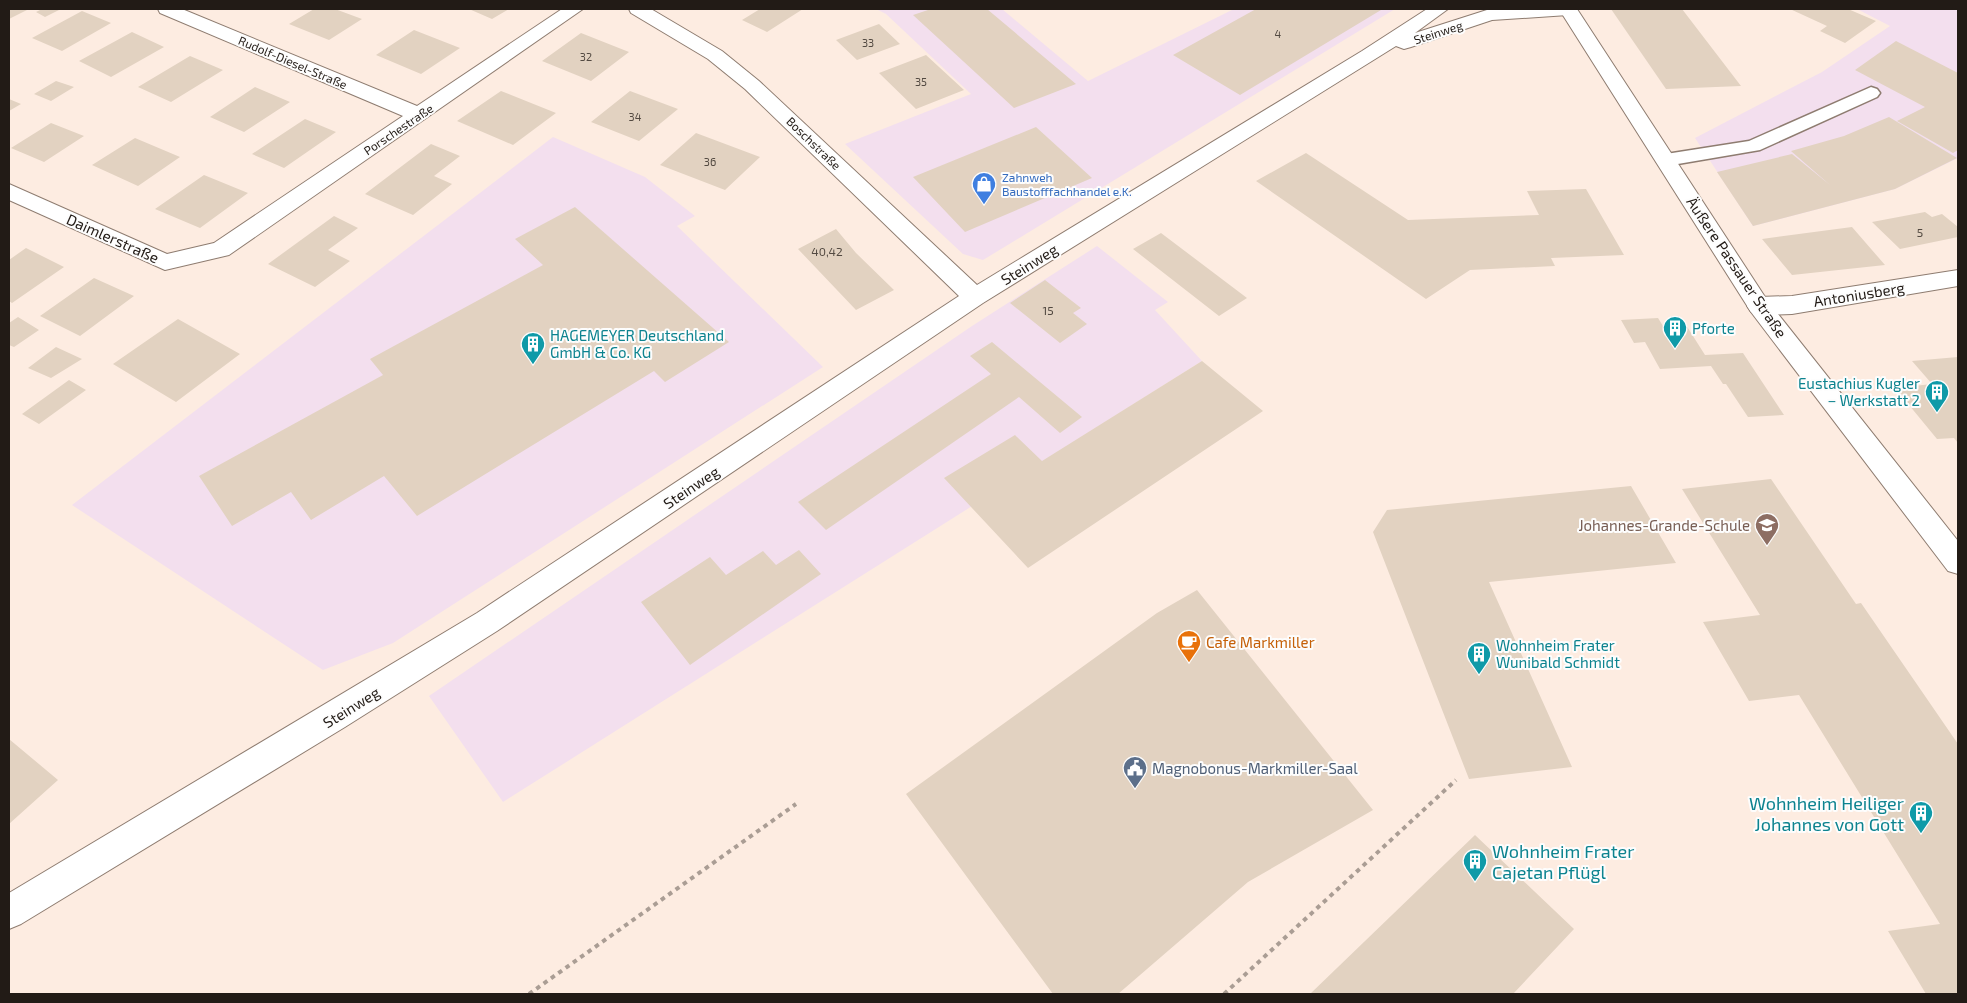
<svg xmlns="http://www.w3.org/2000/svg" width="1967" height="1003" viewBox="0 0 1967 1003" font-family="'Exo 2',sans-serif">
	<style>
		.commercial { fill: #f3dfee }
		.building { fill: #e2d2c1 }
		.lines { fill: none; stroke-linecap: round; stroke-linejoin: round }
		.service-casing { stroke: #8e7c70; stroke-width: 3 }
		.minor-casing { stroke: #8e7c70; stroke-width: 2 }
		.secondary-casing { stroke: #8e7c70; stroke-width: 2 }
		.path { stroke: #aa9d94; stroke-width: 4; stroke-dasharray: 4.5 4.5; stroke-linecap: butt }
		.service { fill: #fff; fill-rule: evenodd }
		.minor { fill: #fff; fill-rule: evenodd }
		.secondary { fill: #fff; fill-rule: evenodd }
		.labels { text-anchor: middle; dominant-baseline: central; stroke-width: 4; stroke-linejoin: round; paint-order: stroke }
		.far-number-label { font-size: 11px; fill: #524941 }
		.far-street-label { font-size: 12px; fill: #221b16; stroke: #fdfdfd }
		.far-shop-label { font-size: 12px; fill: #366cbe; stroke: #fdfdfd; text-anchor: start }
		.number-label { font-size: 12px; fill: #524941 }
		.street-label { font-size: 15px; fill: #221b16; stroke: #fdfdfd }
		.culture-label { font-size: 15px; fill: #0d838f; stroke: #fdfdfd; text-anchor: start }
		.education-label { font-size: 15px; fill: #785e54; stroke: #fdfdfd; text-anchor: end }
		.food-label { font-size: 15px; fill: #c56008; stroke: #fdfdfd; text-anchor: start }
		.service-label { font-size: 15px; fill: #4e5e75; stroke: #fdfdfd; text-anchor: start }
		.near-culture-label { font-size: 18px; fill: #0d838f; stroke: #fdfdfd; text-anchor: end }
	</style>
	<rect width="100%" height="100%" fill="#fdece1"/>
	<path class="commercial" d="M876 9H1002L1088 81 1234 9H1395L983 260 963 254 845 144 971 94 886 14Z
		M1857 9H1958V158L1895 189 1753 226 1695 138 1822 72 1890 26Z
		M553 137 645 177 695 216 677 226 823 367 393 643 323 670 72 505Z
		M1097 246 1168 302 1155 310 1202 361 503 802 429 696 972 326Z"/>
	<path class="building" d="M9 9H29L9 19Z
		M42 9H61L45 17 36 12Z
		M314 9H335L362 19 329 40 289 24Z
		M469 9H509L492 19Z
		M760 9H803L767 32 742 20Z
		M931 9H987L1076 84 1014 108 913 15Z
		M1256 9H1378L1381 10 1240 95 1173 55Z
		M1611 9H1682L1741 86 1666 89Z
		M1790 9H1848L1876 21 1845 43 1820 31 1827 26Z
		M82 11 111 23 62 51 32 38Z
		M879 24 900 44 857 60 836 40Z
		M414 30 460 48 421 74 376 55Z
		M132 32 164 47 111 77 79 61Z
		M581 33 629 52 591 81 542 61Z
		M1896 41 1958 73V150L1953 153 1897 121 1925 107 1855 70Z
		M926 55 964 90 916 109 879 73Z
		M190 56 223 70 171 102 138 87Z
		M56 81 74 87 51 101 34 94Z
		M255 87 290 102 244 132 210 117Z
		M501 91 556 113 513 145 457 121Z
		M630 91 678 109 639 141 591 122Z
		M9 99 21 104 9 111Z
		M1889 117 1957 158 1895 189 1753 226 1717 172 1792 154 1830 185 1791 151 1844 136Z
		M305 119 336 132 284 168 252 154Z
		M51 123 84 136 44 162 11 148Z
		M1036 127 1092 178 965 232 913 177Z
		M696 133 760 157 725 190 660 165Z
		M135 138 180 157 138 186 92 165Z
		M431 144 460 156 434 176 452 184 413 215 365 194Z
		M1306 153 1408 220 1539 215 1527 191 1586 189 1624 255 1551 258 1555 266 1470 270 1426 299 1256 181Z
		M204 175 248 193 200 228 155 209Z
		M575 207 729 342 665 382 654 371 417 516 384 476 311 520 291 492 232 526 199 476 383 375 370 359 543 265 515 239Z
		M1925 212 1932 217 1942 214 1958 227V237L1900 249 1872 222Z
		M334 216 358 228 328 250 350 261 315 287 268 264Z
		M1852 227 1885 265 1792 275 1762 239Z
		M836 229 856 253 894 290 856 310 798 249Z
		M1161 233 1247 298 1219 316 1133 249Z
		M26 248 64 267 12 303 9 301V260Z
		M94 278 134 296 80 336 40 316Z
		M1045 280 1081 308 1073 313 1087 324 1060 343 1010 303Z
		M18 317 39 330 14 347 9 345V323Z
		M1658 318 1663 326 1686 325 1705 355 1743 353 1784 415 1748 417 1726 384H1723L1711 366 1660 369 1645 342 1634 343 1621 320Z
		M178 319 240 354 176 402 113 364Z
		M992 342 1082 417 1060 433 1019 397 826 530 798 502 991 374 970 356Z
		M56 347 82 359 51 378 28 368Z
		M1958 357V443L1954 438 1937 439 1895 388 1932 384 1912 361Z
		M1202 361 1263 411 1028 568 944 478 1015 435 1042 461Z
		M69 380 86 390 39 424 22 414Z
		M1771 479 1856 604 1861 603 1958 744V994H1926L1888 931 1940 924 1799 695 1749 701 1703 622 1760 615 1682 489Z
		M1631 486 1676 563 1489 582 1572 767 1469 779 1373 532 1387 510Z
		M799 550 821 574 690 665 641 602 710 557 726 575 763 551 776 565Z
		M1197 590 1373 810 1248 882 1118 994H1053L906 794 1157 613Z
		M9 739 58 780 9 824Z
		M1475 835 1574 929 1513 994H1310Z"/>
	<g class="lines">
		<g class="service-casing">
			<path id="service" d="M1871 87 1877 89 1880 93 1877 97 1760 150 1666 166 1659 164 1656 160 1659 156 1666 154 1749 141Z"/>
		</g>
		<g class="minor-casing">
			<path id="minor" d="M158 9H182L417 106 562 9H583L229 255 165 270 9 200V184L167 254 214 243 403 116 160 13Z
				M629 9H651L722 51 759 81 977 285 1362 51 1427 9H1448L1415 33 1490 9H1577L1575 13 1568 15 1492 20 1411 47 1404 49 1396 46 983 303 497 631 345 727 21 924 9 929V893L477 613 959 296 745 89 708 59 631 13Z
				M1958 270V286L1792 314 1759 315 1751 312 1747 306 1751 300 1759 297 1792 296Z"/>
		</g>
		<g class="secondary-casing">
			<path id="secondary" d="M1559 9H1577L1767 300 1958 541V574L1948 571 1751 312Z"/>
		</g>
		<path class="path" d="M529 994 796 804
			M1224 994 1456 780"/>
		<use href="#service" class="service"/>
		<use href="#minor" class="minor"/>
		<use href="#secondary" class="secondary"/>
	</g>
	<defs>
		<g id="shop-pin" transform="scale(1.25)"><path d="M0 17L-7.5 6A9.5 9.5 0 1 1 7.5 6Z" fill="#3f7fe0" stroke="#fdfdfd"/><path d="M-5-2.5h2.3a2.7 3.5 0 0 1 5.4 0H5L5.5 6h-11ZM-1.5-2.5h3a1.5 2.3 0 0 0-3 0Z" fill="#fff"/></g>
		<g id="building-pin" transform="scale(1.25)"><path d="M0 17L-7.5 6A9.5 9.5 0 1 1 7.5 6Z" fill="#0f9aa8" stroke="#fdfdfd"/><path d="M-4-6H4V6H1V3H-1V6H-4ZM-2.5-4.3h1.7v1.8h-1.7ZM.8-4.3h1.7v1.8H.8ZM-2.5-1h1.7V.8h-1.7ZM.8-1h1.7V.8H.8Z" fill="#fff"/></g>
		<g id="school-pin" transform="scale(1.25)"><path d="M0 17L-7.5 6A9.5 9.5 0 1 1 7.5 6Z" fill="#8d6e63" stroke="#fdfdfd"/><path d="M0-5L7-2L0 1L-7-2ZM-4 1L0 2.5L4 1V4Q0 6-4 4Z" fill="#fff"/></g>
		<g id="cafe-pin" transform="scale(1.25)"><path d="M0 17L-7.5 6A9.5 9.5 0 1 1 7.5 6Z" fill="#e8710a" stroke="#fdfdfd"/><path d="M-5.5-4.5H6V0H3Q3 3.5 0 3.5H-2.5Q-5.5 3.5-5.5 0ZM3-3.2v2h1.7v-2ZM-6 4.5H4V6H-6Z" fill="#fff"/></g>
		<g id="civic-pin" transform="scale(1.25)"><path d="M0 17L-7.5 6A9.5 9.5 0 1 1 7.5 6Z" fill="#5c6f8a" stroke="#fdfdfd"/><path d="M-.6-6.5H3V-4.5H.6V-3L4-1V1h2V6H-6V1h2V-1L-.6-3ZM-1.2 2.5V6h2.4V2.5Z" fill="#fff"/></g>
	</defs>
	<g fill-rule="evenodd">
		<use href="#shop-pin" x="984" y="184"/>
		<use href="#building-pin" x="1675" y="328"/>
		<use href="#building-pin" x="533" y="344"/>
		<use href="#building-pin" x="1937" y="392"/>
		<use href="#school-pin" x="1767" y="525"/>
		<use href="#cafe-pin" x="1189" y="642"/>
		<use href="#building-pin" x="1479" y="654"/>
		<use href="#civic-pin" x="1135" y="768"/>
		<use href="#building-pin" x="1921" y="813"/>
		<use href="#building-pin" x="1475" y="861"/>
	</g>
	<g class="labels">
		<g class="far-number-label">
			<text x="1278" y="33">4</text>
			<text x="868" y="42">33</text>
			<text x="586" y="56">32</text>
			<text x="921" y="81">35</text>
			<text x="635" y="116">34</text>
			<text x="710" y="161">36</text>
		</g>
		<g class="far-street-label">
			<text transform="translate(1438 32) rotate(-18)">Steinweg</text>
			<text transform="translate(293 62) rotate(23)">Rudolf-Diesel-Straße</text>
			<text transform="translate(398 129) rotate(-34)">Porschestraße</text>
			<text transform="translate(814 143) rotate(44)">Boschstraße</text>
		</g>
		<g class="far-shop-label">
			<text x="1002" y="177">Zahnweh<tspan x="1002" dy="14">Baustofffachhandel e.K.</tspan></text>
		</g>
		<g class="number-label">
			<text x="1920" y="232">5</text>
			<text x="827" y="251">40,42</text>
			<text x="1048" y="310">15</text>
		</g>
		<g class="street-label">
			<text transform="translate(113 238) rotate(24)">Daimlerstraße</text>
			<text transform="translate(1029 264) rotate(-32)">Steinweg</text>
			<text transform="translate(1737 267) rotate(56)">Äußere Passauer Straße</text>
			<text transform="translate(1859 294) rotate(-9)">Antoniusberg</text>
			<text transform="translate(691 487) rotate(-34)">Steinweg</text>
			<text transform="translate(351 707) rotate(-32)">Steinweg</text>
		</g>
		<g class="culture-label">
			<text x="1692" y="328">Pforte</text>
			<text x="550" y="335">HAGEMEYER Deutschland<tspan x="550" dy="17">GmbH &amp; Co. KG</tspan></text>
			<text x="1920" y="383" text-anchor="end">Eustachius Kugler<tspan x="1920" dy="17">– Werkstatt 2</tspan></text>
			<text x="1496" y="645">Wohnheim Frater<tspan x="1496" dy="17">Wunibald Schmidt</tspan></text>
		</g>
		<g class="education-label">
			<text x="1750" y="525">Johannes-Grande-Schule</text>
		</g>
		<g class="food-label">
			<text x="1206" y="642">Cafe Markmiller</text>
		</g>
		<g class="service-label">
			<text x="1152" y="768">Magnobonus-Markmiller-Saal</text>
		</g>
		<g class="near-culture-label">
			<text x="1904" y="803">Wohnheim Heiliger<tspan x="1904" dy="21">Johannes von Gott</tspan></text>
			<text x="1492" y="851" text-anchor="start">Wohnheim Frater<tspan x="1492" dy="21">Cajetan Pflügl</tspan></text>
		</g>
	</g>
	<rect width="1967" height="1003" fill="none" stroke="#221b16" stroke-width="20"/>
</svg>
